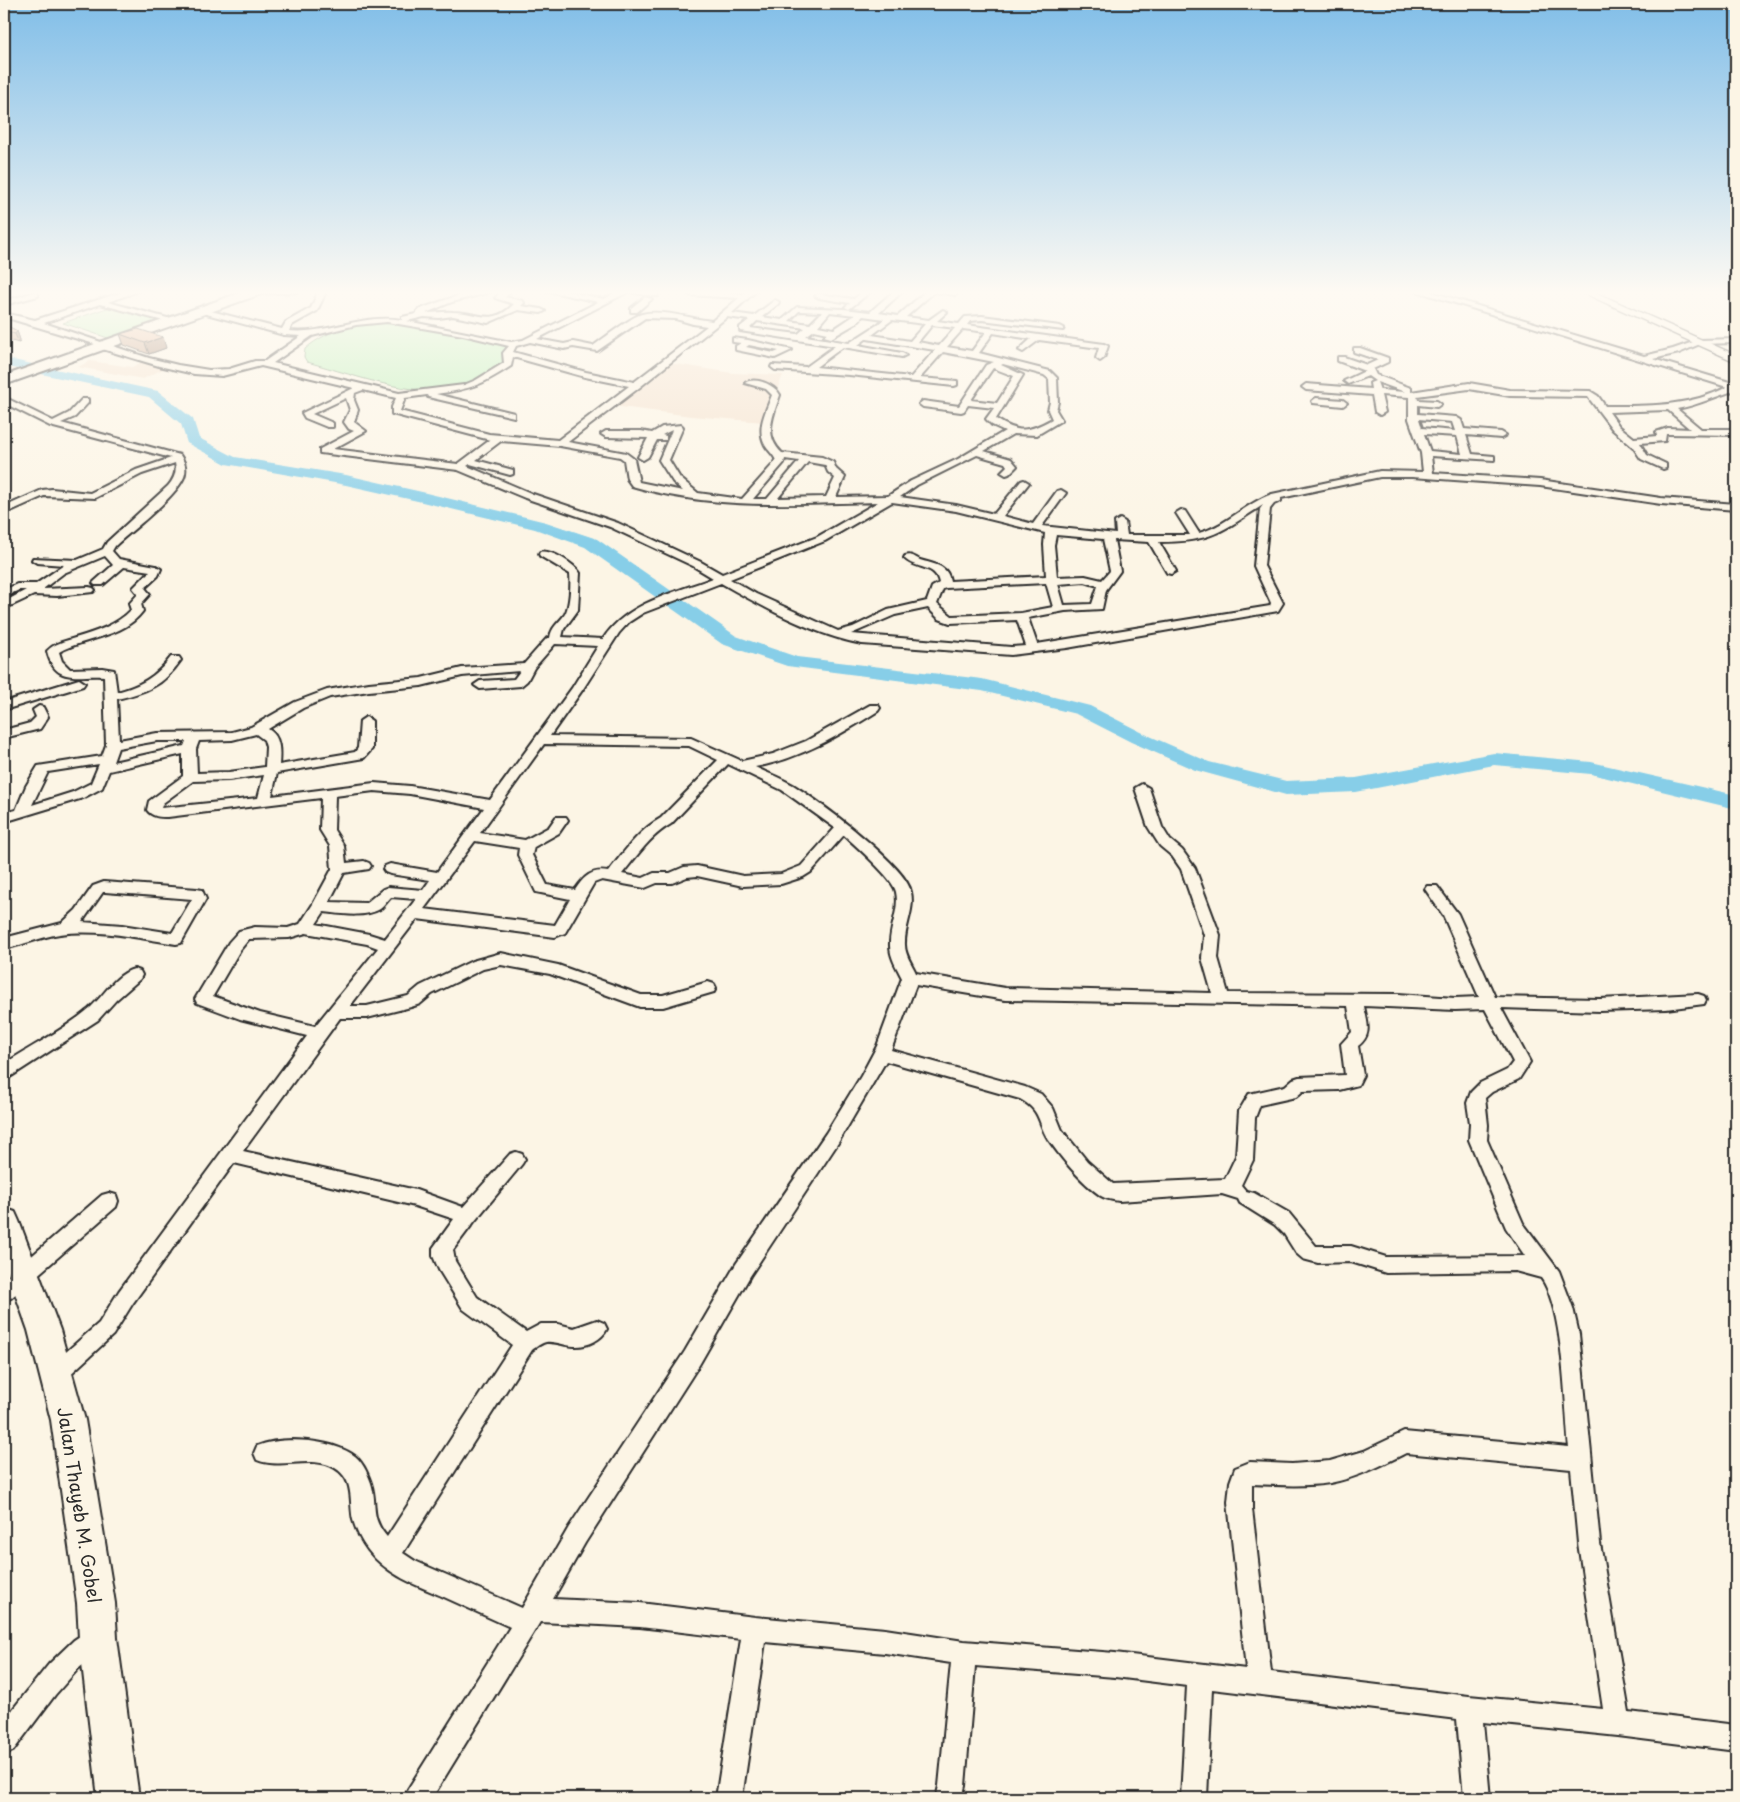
<svg xmlns="http://www.w3.org/2000/svg" width="1740" height="1802" viewBox="0 0 1740 1802" font-family="'Playpen Sans',sans-serif">
	<style>
		.built { fill: #f4e1cd }
		.green { fill: #b5f0b4; stroke: #708e70 }
		.lines { fill: none; stroke-linecap: round; stroke-linejoin: round }
		.river { fill: #87cee8; fill-rule: evenodd }
		.minor-casing { stroke: #2b2b2b; stroke-width: 4 }
		.tertiary-casing { stroke: #2b2b2b; stroke-width: 3 }
		.primary-casing { stroke: #2b2b2b; stroke-width: 4 }
		.trunk-casing { stroke: #2b2b2b; stroke-width: 4 }
		.minor { fill: #fcf5e5; fill-rule: evenodd }
		.tertiary { fill: #fcf5e5; fill-rule: evenodd }
		.primary { fill: #fcf5e5; fill-rule: evenodd }
		.trunk { fill: #fcf5e5; fill-rule: evenodd }
		.wall { fill: #c2997f; stroke: #2b2b2b }
		.shaded-wall { fill: #9e7d68; stroke: #2b2b2b }
		.building { fill: #e2b294; stroke: #2b2b2b }
		.labels { text-anchor: middle; dominant-baseline: central; stroke-width: 5; stroke-linejoin: round; paint-order: stroke }
		.near-street-label { font-size: 18px; fill: #2b2b2b; stroke: #fcf5e5 }
	</style>
	<rect width="100%" height="100%" fill="#fcf5e5"/>
	<filter id="ink" filterUnits="userSpaceOnUse"><feTurbulence type="fractalNoise" baseFrequency=".02" numOctaves="2"/><feDisplacementMap in="SourceGraphic" scale="10" xChannelSelector="R" yChannelSelector="G"/><feConvolveMatrix kernelMatrix="1 2 1 2 8 2 1 2 1" color-interpolation-filters="sRGB"/></filter>
	<g filter="url(#ink)">
		<path class="built" d="M90 361 132 367 144 361 169 366 143 379 78 367Z
			M669 363 733 373 783 375 764 422 691 416 613 406Z"/>
		<path class="green" d="M110 307 160 321 111 339 63 323Z
			M391 321 509 345 510 362C500 368 489 377 477 382 423 404 360 376 307 362L304 357 305 349C329 328 360 323 391 321Z"/>
		<g class="lines">
			<path class="river" d="M4 358 158 391 193 419 199 438 235 457 346 475 422 492 546 522 597 539 736 636 797 657 982 679 1090 706 1145 734 1209 762 1286 781 1356 778 1494 753 1591 762 1736 795V809L1591 774 1494 765 1356 792 1286 795 1195 770 1131 742 1076 714 982 691 787 666 722 644 585 547 535 529 422 502 346 485 226 464 187 443 181 424 149 397 4 366Z"/>
			<g class="minor-casing">
				<path id="minor" d="M129 290H141L108 302 171 319V323L100 304 44 323 149 358 178 365 209 370 229 369 255 361H265L301 336 284 335 199 312V308L282 329 286 322 311 308 319 290H327L317 311 292 325 289 331C328 335 362 313 402 320V317L416 314 418 310C444 300 470 290 498 290L452 302 426 313C435 313 444 311 453 312 479 312 491 327 514 304L495 298 503 290H512L505 297 523 301 524 303 521 306 541 309 545 311 541 313 518 310 488 323 453 316 439 318 424 317 407 321 511 342 523 340 598 302 544 290H560L604 299 621 290 658 292V296H655L628 292 537 339 564 344 573 342 593 346C603 339 632 316 642 314 663 309 691 319 712 321L739 298 689 295V291H692L744 294 748 290H757L732 313 754 316 775 300 779 302 778 304 762 317 782 320 797 307 844 309 870 312 895 290H904L879 313 898 316 927 290 953 291H956V295L934 292 906 317 929 320 943 310 947 312 937 321 959 324 965 317 982 316 1060 326 1064 328 1063 330 982 320 970 321 967 325 1104 344 1108 346 1104 358 1100 361 1096 358 1099 348 1039 340 1023 352 1019 350 1031 339 993 333 979 353 1050 371 1057 378 1058 402 1056 410 1062 420 1037 435 1013 434 984 451 1011 459 1017 466 1009 474 1006 475 1001 472 1007 466 1005 463 977 455 917 485 900 497 956 505 994 514 1021 481 1024 480 1029 483 1003 516 1033 524 1057 491 1061 490 1066 493 1042 526 1116 534 1115 522 1120 519 1125 522 1127 535H1190L1176 513 1181 510 1185 511 1199 533C1226 526 1246 503 1272 494L1380 471 1423 472 1421 453 1409 419V397L1381 395 1385 412 1380 415 1375 412 1372 395 1306 390 1302 387 1306 384 1371 389 1370 383 1375 381 1368 376 1348 384 1344 381 1365 371 1338 361V357H1344L1367 365 1378 360 1354 352V348H1360L1388 358V362L1373 369 1376 375 1411 388V392L1469 383 1510 390 1590 391 1598 396 1605 406C1647 406 1689 407 1727 387L1413 290H1425L1644 356 1673 349 1699 340 1736 339V343L1700 344 1679 353 1653 359 1736 384V390C1716 396 1699 405 1677 409L1701 429H1736V435L1668 434H1666L1665 441 1640 443 1647 455 1666 464V468L1663 469 1641 459 1633 447 1613 430 1588 397 1510 396 1469 389 1417 396 1418 400 1437 401 1441 404 1437 407 1418 405V414L1456 417 1461 420 1464 429 1501 432 1506 435 1501 438 1466 435 1472 454 1494 456V460L1431 456 1433 473 1540 480 1661 498 1736 504V510L1661 504 1540 486 1412 477H1380L1281 498V501L1274 504 1270 509 1264 566 1283 603 1278 611 1067 648 1011 655 862 644C814 635 763 607 721 583L643 613 629 622 619 633 583 689 550 736 691 738 742 761 773 754 806 741 870 705H878L880 708 878 711C840 735 800 759 755 767 767 773 781 778 793 785 817 800 907 866 911 892 915 910 904 927 905 945 905 955 912 964 916 973L1005 988 1212 993 1202 958 1204 935 1181 869 1172 856 1160 846 1148 827 1135 788 1142 784 1149 788 1162 827 1170 840 1182 850 1195 868 1220 935 1218 958 1228 993 1398 994 1455 998 1479 997 1443 915 1425 889 1427 886H1437L1458 914 1495 997 1600 999 1698 994 1704 996 1706 1000 1704 1004 1666 1009 1600 1011 1501 1008 1530 1062 1519 1079 1492 1092 1485 1098 1488 1125 1487 1140 1523 1223 1559 1271 1573 1308 1579 1334 1600 1543 1629 1712 1736 1725V1751L1618 1736 1483 1722 1490 1798H1464L1457 1719 1212 1689 1207 1798H1181L1187 1686 1115 1677 975 1666 965 1786 962 1798H936L939 1786 951 1663 885 1653 765 1642 742 1798H716L741 1639 640 1627 540 1622 432 1798H404L408 1789 510 1627C488 1617 466 1607 444 1597 416 1585 387 1575 368 1550 361 1541 356 1530 353 1520 349 1501 355 1480 335 1468 311 1454 281 1470 257 1460L254 1453 257 1446C282 1436 329 1439 352 1454 362 1460 367 1472 371 1483 378 1505 369 1516 387 1537L512 1345 463 1309 439 1270 433 1256V1248L454 1219 415 1206 234 1163 133 1303 113 1335 64 1380 57 1383 50 1380 47 1373 50 1366 99 1323 119 1291 307 1036 240 1019 197 1003 195 999 229 942 239 931 255 927 288 928 300 924 313 904 332 869 330 846 320 830 321 798 168 817C160 817 152 817 147 810L149 801 183 776V754L109 771 102 788 83 798 4 822V813L16 810 26 786 38 766 102 756 106 745 104 676C77 674 55 685 47 651 54 643 66 641 75 638 95 632 117 625 131 610L129 604 138 594 133 588 150 571 124 567 103 585H95L93 583 95 581 113 565 105 556 64 573 43 589 89 587 93 588 95 590 93 592 57 596 34 595 4 609V602L26 590H19L4 597V590L17 584H36L64 565 37 563 32 560 33 558 77 560 103 549 107 542 168 486C174 479 177 472 175 463L142 474 95 498 44 496 4 514V507L42 490 52 489 90 493 136 470 171 458 50 426 4 403V397L53 421 69 413 82 399H88V403L75 417 61 423 180 455C185 462 187 469 184 477 176 497 132 530 115 546L112 551 119 559 156 566 161 569 158 576 145 588 150 594 141 604 143 611C123 638 86 637 59 652L62 661 70 669 102 668 114 670 117 692C140 686 156 677 171 657H179L181 660C163 686 147 692 117 699L119 740 157 733 232 732 251 727 295 702 327 690 369 683 421 678 462 668 524 664 547 638H550C551 627 559 623 565 614 570 605 571 584 570 574L540 556 539 554 540 552C551 549 574 564 580 573L578 610 564 629 562 637 603 639C626 603 674 593 713 578L693 566 610 527 525 498 458 470 320 453V449L354 431 349 429 344 422 350 410 346 398 312 414 333 423V427H327L305 418 302 413 354 388 261 366 222 376 194 374 159 366 99 348 98 345 4 317V313L35 320ZM799 311 822 312 810 324 789 321ZM830 312 855 315 834 329 818 326ZM863 316 884 319 877 325 849 343 806 336 814 330 828 333 824 336 831 338 855 324ZM727 317 749 320 740 327V331L835 346 806 367 772 365 771 367 775 370 849 375 954 386 957 385V381L920 378 943 352 994 362 986 365 959 406 923 401 919 404 923 407 961 412 964 411 968 405 994 408 986 419 992 425 1005 431 958 459 911 481 888 496 836 497 845 477 836 469 833 462 822 457 782 453C763 435 773 416 780 395 775 385 755 376 745 383L766 389 772 395C766 411 756 428 765 445 768 451 774 454 776 461L742 499 698 493 680 478 669 460 683 427 681 425 662 427 652 433 641 431H606L601 434 606 437 648 438 638 457 643 460 648 457 657 440H666V436L662 435 672 430 659 460 673 482 683 491 639 482 634 459 626 453 568 442 640 387ZM645 318 676 319 693 324 707 326 634 382 586 372 513 352 516 346 530 342 564 349 573 347 597 351ZM892 320 925 324 910 341 872 335ZM757 321 805 328 798 334 750 328ZM387 322 463 335 509 346 503 353 504 363 476 380 464 385 399 393 273 363 312 336 356 325ZM932 325 955 328 939 346 918 342ZM963 329 986 332 972 351 947 347ZM866 339H867L935 350 911 377 816 367 843 347 902 357 906 355 902 353 858 345ZM513 357 585 377 629 386 558 440 489 434 400 411 405 398 427 395 428 397 514 417V413L436 394C472 389 481 385 511 366ZM1003 364 1044 375 1049 379 1050 402 1048 410 1052 419C1029 432 1019 434 996 419L1023 375 1001 365ZM993 368 1014 376 997 403 971 400ZM1377 382 1405 392 1380 390ZM363 390 396 398 392 407V414L490 440 458 464 333 449 366 431 354 422 358 410 354 400 355 393ZM1668 410 1690 429 1668 428 1656 432 1657 436 1634 438 1619 426 1609 412ZM1419 419 1452 422 1455 431 1422 428ZM1424 434 1457 436 1462 454 1430 451ZM501 441 560 446 620 457 624 460 627 479 632 486C713 510 795 504 878 502L817 537 722 574 701 562 618 523 533 494 467 466 470 464 510 475 513 474V470L476 460ZM785 459 799 461 767 499H753L784 463ZM808 462 825 465 828 472 835 478 826 497 778 498ZM892 502 956 511 1045 533 1044 545 1046 576 950 581C948 565 933 564 920 560 914 557 912 554 905 556L904 558C915 570 936 564 939 583L932 587 927 601 888 610 853 627 838 631 756 594 730 579 825 541ZM1263 505 1260 509 1254 566 1271 603 1270 606 1037 644 1028 618 1065 611 1102 609 1106 590 1120 571 1114 540 1149 542 1167 573 1171 574 1176 571 1159 542C1211 542 1221 532 1263 505ZM1056 535 1103 539 1110 571 1102 580 1085 576 1057 577 1054 545ZM1085 582 1098 586 1092 604 1064 605 1058 584ZM1046 583 1053 607 1021 613 952 616 937 604 943 589 946 588ZM928 608 939 619 950 623 1017 620 1026 646 1011 647 851 634 895 615ZM555 644 598 646 572 688 490 800 410 786 374 783 272 796 277 773 364 758 372 749V721L366 717 360 721 358 748 355 752 279 765C280 752 281 736 268 729L303 708 330 697 369 691 421 686 462 676 520 671 514 679 480 681 474 685 480 689 521 686 527 681 534 668ZM256 734 264 740 266 747 265 767 229 772 197 773 196 749 199 741 232 740ZM157 741H186L184 746 113 762 118 748ZM544 744 689 746 718 760 661 818C639 830 624 852 608 872 591 869 584 877 575 890L547 885 532 855 534 847 559 833 568 820 566 817H556L549 827 525 840 480 833ZM99 764 91 783 73 792 32 805 48 772ZM728 764 782 790 835 828 801 866 781 874 743 876 697 866 684 867 670 873H654L643 878 622 874C637 856 650 836 671 824ZM264 775 258 798 161 808 163 803 193 781 229 780ZM374 791 410 794 484 808 437 872 390 864 385 866 383 869 385 872 390 874 430 880 423 890 388 887 383 889 366 903 329 902 344 873 369 869 371 866 369 863 364 861 346 863 344 846 334 830 335 796ZM844 835C855 845 894 879 896 892 900 910 889 928 890 946 890 957 897 968 902 978L877 1046 861 1076 826 1133 736 1264 685 1351 569 1527 522 1608 415 1561 403 1553 532 1350C536 1347 541 1343 546 1342 556 1341 564 1346 574 1346 586 1347 602 1340 607 1329L604 1323 597 1320 574 1328 558 1324H541L526 1332 477 1297 455 1261 453 1250 474 1222 522 1164 525 1159 522 1154 516 1152 510 1154 463 1207 416 1190 243 1151 340 1018H367L411 1007 420 1004 432 994 483 969 501 965 550 974 640 1007H663L714 992 716 988 714 984 708 982 663 995H641L558 965 501 953 472 961 420 986 408 996 367 1006H350L417 919 555 937 565 933 594 883 602 880 645 888 657 883H672L687 877 697 876 743 886 781 884 803 877 811 872ZM475 841 519 848 518 855 536 892 570 899 555 925 424 909ZM391 897 416 899 385 939 369 934 316 924 324 912C341 914 364 918 380 909 384 906 387 901 391 897ZM306 933 367 944 378 948 315 1026 260 1013 213 996 240 950 249 939 289 938ZM916 985 1005 1000 1348 1006 1352 1032 1341 1044 1345 1075 1299 1077 1293 1079 1285 1086 1249 1094 1239 1111 1236 1156 1225 1179 1113 1184 1087 1161 1062 1130 1053 1108 1041 1094 1025 1087 891 1050ZM1364 1006 1455 1010 1485 1009 1513 1062 1507 1070 1480 1083 1471 1092 1467 1103 1470 1123 1469 1140 1506 1228 1525 1256 1386 1257 1351 1246H1316L1289 1213 1254 1193 1246 1191 1241 1185 1253 1160 1255 1118 1260 1105 1296 1097 1303 1091 1339 1090 1358 1085 1363 1075 1358 1046C1373 1034 1367 1023 1364 1006ZM886 1061 1020 1099C1042 1111 1037 1122 1048 1139 1062 1159 1081 1182 1101 1196 1106 1199 1113 1200 1119 1201L1222 1194 1238 1199 1240 1203 1275 1225 1284 1234 1296 1253 1303 1259 1318 1263 1351 1262 1386 1273 1515 1271 1541 1278C1564 1309 1565 1407 1569 1447L1404 1432 1364 1451 1330 1461 1292 1464 1250 1462 1235 1468 1230 1482 1228 1502 1246 1669 1115 1653 964 1641 885 1629 755 1617 640 1603 553 1599 585 1543 699 1365 750 1276 838 1143ZM1406 1453 1571 1469 1578 1543 1603 1709 1469 1696 1271 1672 1252 1509V1484C1277 1485 1304 1487 1330 1483 1357 1478 1382 1465 1406 1453Z
					M251 290H302L298 292 253 294 249 292Z
					M864 290H873L849 309 845 307 850 303 819 298 815 296 819 294 854 299Z
					M35 292H38V296L4 305V301Z
					M645 297 652 299 637 312H631V308Z
					M733 338 748 340 792 350 775 358 736 350V346L741 343 733 342ZM749 345 779 351 774 353 746 347Z
					M1316 398 1343 400 1347 403 1343 406 1313 403 1312 401Z
					M79 679 85 683 83 686 4 710V702Z
					M39 706 43 707 48 717 40 729 4 738V730L30 723 36 717 33 710Z
					M104 882 197 889 202 890 206 899 181 943 176 944C138 938 99 929 60 934 41 937 23 945 4 949V938L62 923 76 910 93 886ZM103 892H105L192 899 172 933 122 925 82 922Z
					M134 969 140 971 142 975 140 979 116 1000 98 1020 10 1077 4 1078V1064C30 1047 60 1032 85 1012 102 1000 113 975 134 969Z
					M109 1193 116 1195 118 1201 116 1207 11 1298 4 1301V1280L102 1195Z
					M97 1626 105 1630 109 1638 105 1646 78 1669 55 1695 13 1751 4 1755 5 1719 49 1664 74 1640 89 1630Z"/>
			</g>
			<g class="tertiary-casing">
				<path id="tertiary" d="M1577 290H1590L1736 355V362Z"/>
			</g>
			<g class="primary-casing">
				<path id="primary" d="M4 1208 15 1212 19 1221 60 1330 85 1420 115 1603 117 1638 139 1798H98L79 1638 77 1603 51 1420 28 1330 4 1262Z"/>
			</g>
			<g class="trunk-casing">
				<path id="trunk" d="M248 290H266L264 293 4 385V376Z"/>
			</g>
			<use href="#minor" class="minor"/>
			<use href="#tertiary" class="tertiary"/>
			<use href="#primary" class="primary"/>
			<use href="#trunk" class="trunk"/>
		</g>
		<path class="wall" d="M4 324 17 331 20 340 19 343 4 339Z
			M120 334 166 348 149 354 124 345Z"/>
		<path class="shaded-wall" d="M17 331 20 340 19 343 15 334Z
			M163 337 166 348 149 354 145 343Z"/>
		<path class="building" d="M4 324 17 331 15 334 4 331Z
			M138 329 163 337 145 343 120 334Z"/>
	</g>
	<linearGradient id="sky" x2="0" y2="1"><stop stop-color="#81bee8"/><stop offset="0.54" stop-color="#fefaf3"/><stop offset="1" stop-color="#fefaf3" stop-opacity="0"/></linearGradient>
	<rect width="1740" height="542" fill="url(#sky)"/>
	<g class="labels">
		<g class="near-street-label">
			<text transform="translate(80 1505) rotate(81)">Jalan Thayeb M. Gobel</text>
		</g>
	</g>
	<rect width="1740" height="1802" fill="none" stroke="#fcf5e5" stroke-width="20"/>
	<rect x="10" y="10" width="1720" height="1782" fill="none" stroke="#2b2b2b" stroke-width="2" filter="url(#ink)"/>
</svg>
